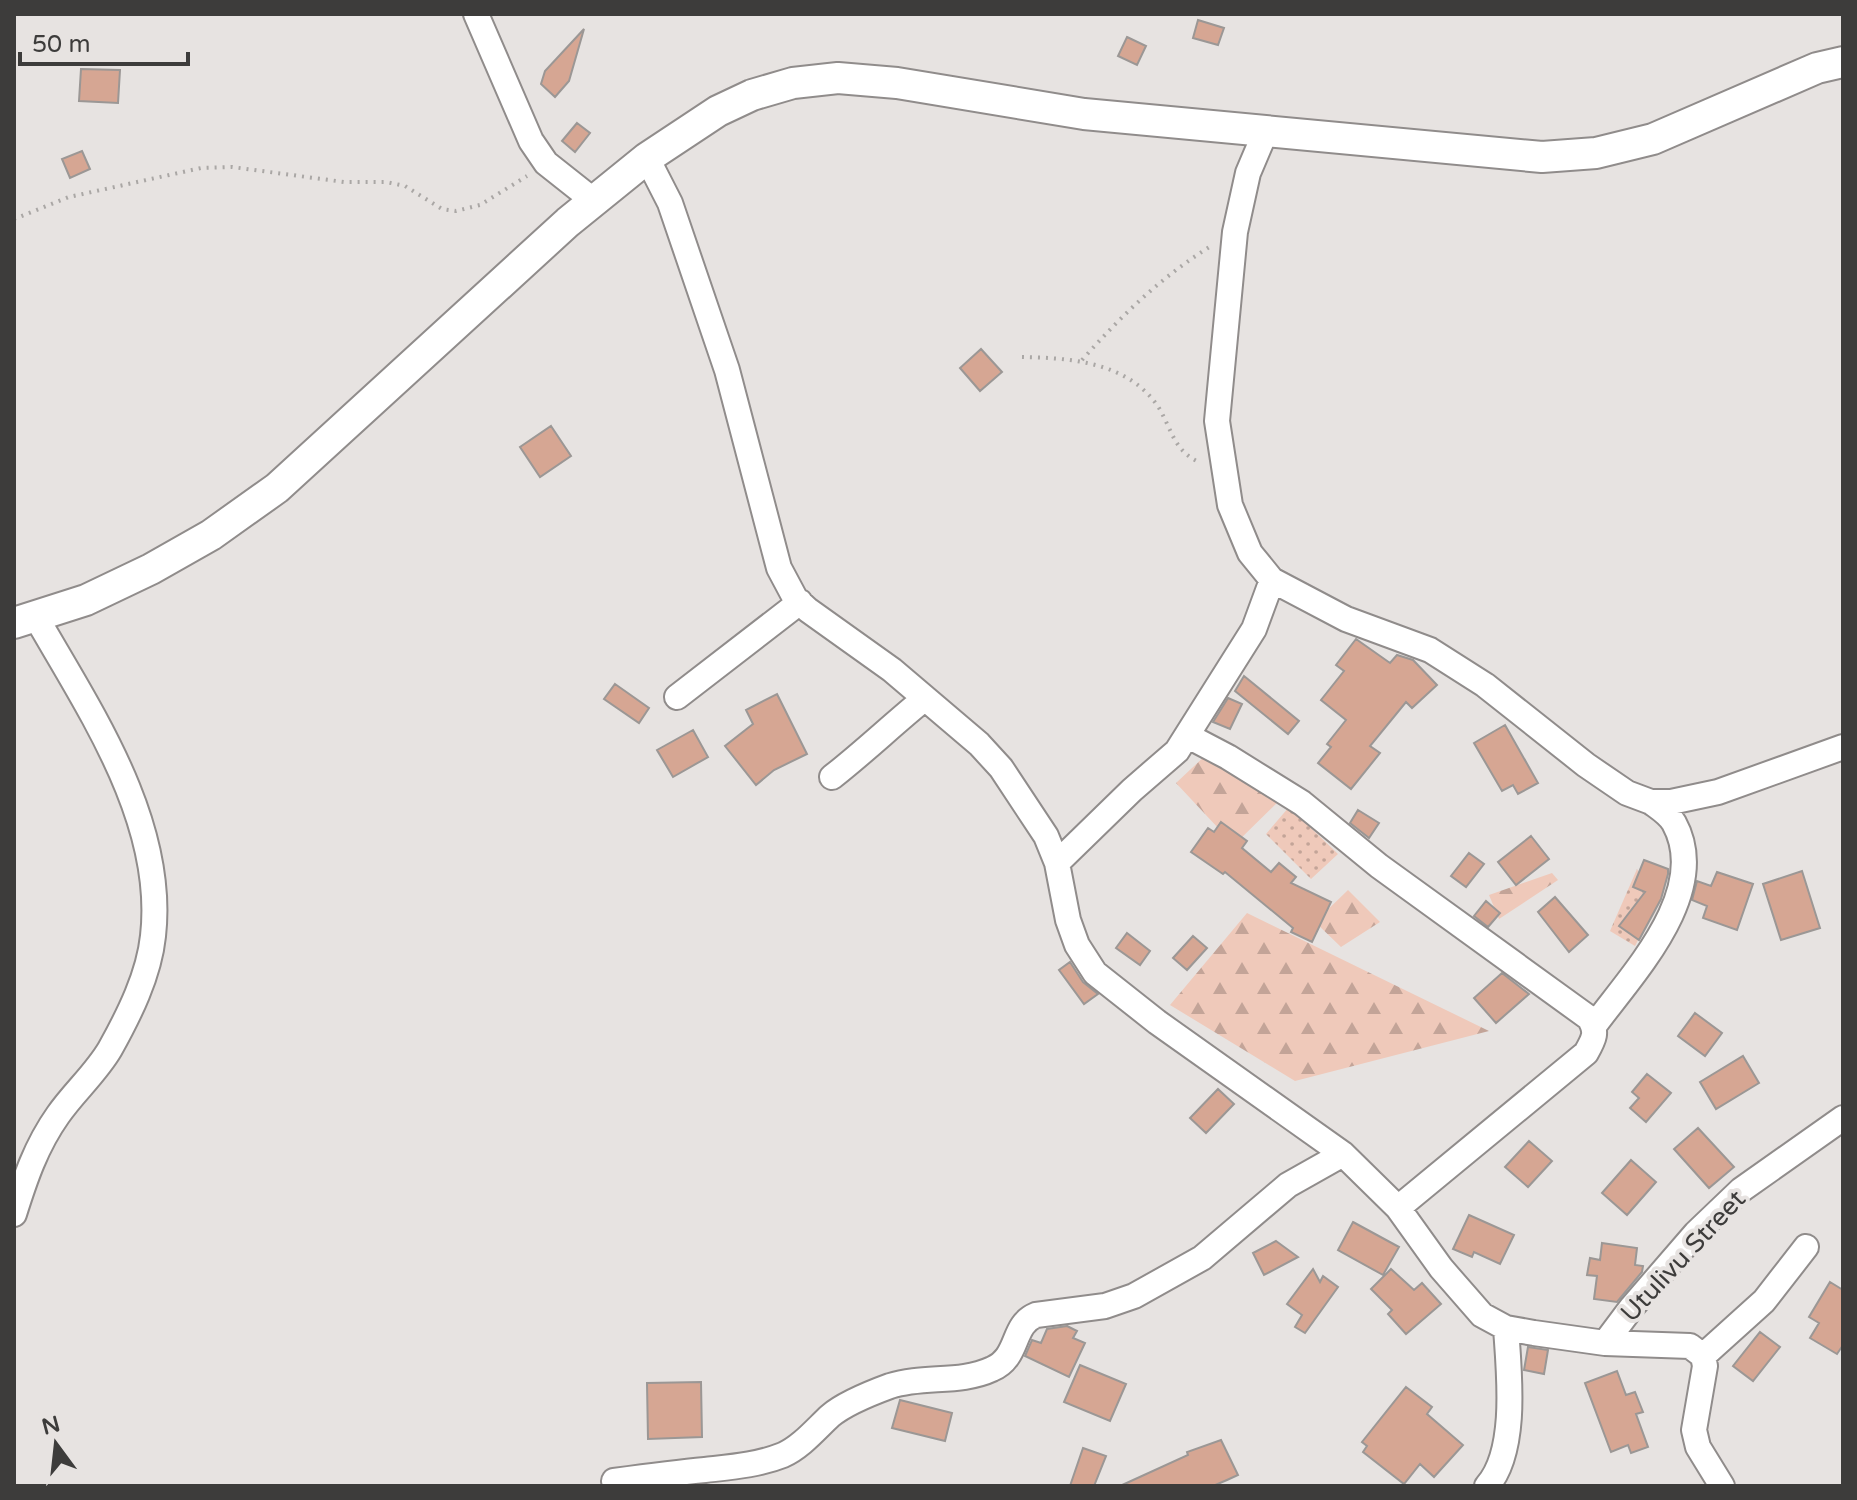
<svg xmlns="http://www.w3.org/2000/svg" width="1857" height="1500" viewBox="0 0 1857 1500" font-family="'Varela Round',sans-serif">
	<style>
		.forest { fill: url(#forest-firs) }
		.park { fill: url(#park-dots) }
		.building { fill: #d6a693; stroke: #9b9795; stroke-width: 2 }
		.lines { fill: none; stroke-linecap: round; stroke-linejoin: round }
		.minor-casing { stroke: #908c8b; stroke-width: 28 }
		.tertiary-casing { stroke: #908c8b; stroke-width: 34 }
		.path { stroke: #aaa7a5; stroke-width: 4; stroke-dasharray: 2 6; stroke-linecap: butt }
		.minor { stroke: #fff; stroke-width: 24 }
		.tertiary { stroke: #fff; stroke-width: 30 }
		.labels { text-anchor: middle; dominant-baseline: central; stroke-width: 8; stroke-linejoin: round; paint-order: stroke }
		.street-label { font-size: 26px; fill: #3d3c3b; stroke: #e7e3e1 }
	</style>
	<defs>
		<pattern id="forest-firs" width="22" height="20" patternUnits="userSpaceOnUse" patternTransform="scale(2)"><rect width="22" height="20" fill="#efc9ba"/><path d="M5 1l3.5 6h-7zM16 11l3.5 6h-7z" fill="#c3a498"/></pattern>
		<pattern id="park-dots" width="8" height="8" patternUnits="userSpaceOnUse" patternTransform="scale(2)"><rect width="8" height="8" fill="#efc9ba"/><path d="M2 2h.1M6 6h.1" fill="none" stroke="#c3a498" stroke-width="1.8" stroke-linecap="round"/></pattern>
	</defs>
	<rect width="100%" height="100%" fill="#e7e3e1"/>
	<path class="forest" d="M1208 753 1287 793 1234 845 1176 783Z
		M1552 873 1558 880 1499 919 1489 895Z
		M1348 890 1380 922 1341 947 1315 922Z
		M1247 913 1489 1031 1295 1081 1170 1005Z"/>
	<path class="park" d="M1289 807 1338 854 1311 879 1266 834Z
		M1637 869 1657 903 1635 946 1610 931Z"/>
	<path class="building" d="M1198 20 1224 28 1218 45 1193 38Z
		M584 29 569 81 555 97 541 84 545 71Z
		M1127 37 1146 46 1137 65 1118 56Z
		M81 69 120 70 118 103 79 101Z
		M577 123 590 133 575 152 562 141Z
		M82 151 90 169 70 178 62 159Z
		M981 349 1002 372 980 391 960 368Z
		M551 426 571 456 540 477 520 447Z
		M1356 639 1390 663 1397 655 1413 660 1437 685 1412 708 1406 702 1370 746 1380 753 1351 789 1318 763 1331 747 1327 744 1346 720 1321 700 1344 671 1336 665Z
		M1244 676 1299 721 1288 734 1235 691Z
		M615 684 649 708 639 723 604 699Z
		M777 694 807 754 774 770 756 785 725 746 753 724 746 710Z
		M1228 698 1242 704 1230 729 1213 722Z
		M1505 725 1538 783 1518 794 1513 785 1502 791 1474 743Z
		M693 730 708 757 673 777 657 750Z
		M1358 810 1379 823 1369 838 1350 823Z
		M1221 822 1247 841 1242 848 1271 872 1279 863 1296 877 1291 883 1331 902 1312 942 1291 932 1293 928 1225 872 1223 874 1191 852 1208 828 1214 832Z
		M1531 836 1549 859 1516 885 1498 862Z
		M1469 853 1484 864 1466 887 1451 876Z
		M1644 860 1668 869V874L1661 899 1639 940 1619 926 1645 892 1633 887Z
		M1802 871 1820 928 1781 940 1763 884Z
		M1717 872 1753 884 1737 930 1703 918 1707 906 1692 900 1697 881 1711 886Z
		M1555 897 1588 935 1569 952 1538 912Z
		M1486 901 1500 913 1488 927 1474 916Z
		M1127 933 1150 951 1140 965 1116 948Z
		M1193 936 1207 948 1187 970 1173 958Z
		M1070 962 1083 982 1098 994 1084 1004 1059 970Z
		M1502 973 1529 994 1496 1023 1474 998Z
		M1695 1013 1722 1033 1705 1056 1678 1036Z
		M1743 1056 1759 1083 1716 1109 1700 1082Z
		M1647 1074 1671 1093 1646 1122 1630 1108 1639 1098 1632 1092Z
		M1218 1089 1234 1104 1206 1133 1190 1118Z
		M1698 1128 1734 1167 1709 1188 1674 1149Z
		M1529 1141 1552 1161 1528 1187 1505 1167Z
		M1631 1160 1656 1182 1627 1215 1602 1193Z
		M1469 1215 1514 1235 1500 1264 1474 1252 1472 1257 1453 1249Z
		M1353 1222 1399 1247 1383 1275 1338 1250Z
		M1276 1241 1298 1257 1264 1275 1253 1253Z
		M1602 1243 1637 1248 1635 1265 1643 1266 1642 1272 1617 1302 1594 1299 1597 1276 1587 1275 1590 1258 1600 1260Z
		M1313 1269 1320 1282 1323 1276 1338 1287 1305 1333 1295 1327 1302 1315 1287 1304Z
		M1391 1269 1414 1290 1422 1283 1441 1304 1406 1334 1388 1314 1392 1310 1371 1289Z
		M1830 1282 1843 1290V1345L1837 1354 1810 1338 1819 1323 1809 1317Z
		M1067 1326 1077 1331 1073 1338 1085 1343 1069 1377 1025 1356 1032 1340 1041 1343 1047 1329Z
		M1760 1332 1780 1347 1753 1381 1733 1366Z
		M1528 1347 1548 1350 1544 1374 1524 1370Z
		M1080 1365 1126 1384 1110 1421 1064 1402Z
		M1617 1371 1626 1395 1635 1392 1643 1412 1636 1414 1648 1447 1631 1453 1628 1445 1611 1452 1585 1383Z
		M701 1382 702 1437 648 1439 647 1383Z
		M1406 1387 1432 1407 1427 1414 1463 1445 1434 1477 1420 1464 1404 1484 1363 1452 1367 1446 1362 1442Z
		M900 1400 952 1413 945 1441 892 1428Z
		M1221 1440 1238 1475 1227 1480 1213 1486H1120L1188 1455 1187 1452Z
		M1083 1448 1106 1456 1094 1486H1070Z"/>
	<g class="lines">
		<g class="minor-casing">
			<path id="minor" d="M476 14 531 141 546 163 594 201
				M1265 133 1248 173 1235 232 1217 421 1230 505 1250 553 1272 580 1346 619 1430 650 1485 685 1586 765 1627 793 1651 802H1671L1718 792 1843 747
				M647 158 670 203 727 370 779 568 795 598 808 610 892 670 979 744 1001 768 1046 836 1057 863 1068 920 1077 945 1095 973 1157 1022 1343 1154 1398 1208 1441 1268 1482 1315 1506 1328 1534 1333 1605 1343 1690 1346 1703 1356 1705 1366 1694 1430 1698 1447 1722 1486
				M677 697 800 602
				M1188 736 1228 757 1302 803 1379 866 1589 1018C1598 1032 1594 1039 1586 1053L1398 1208
				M832 777C864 752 892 725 924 699
				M1057 863 1132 790 1177 751 1254 629 1272 580
				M1594 1026C1632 974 1712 892 1674 823 1669 814 1659 808 1651 802
				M14 1214C25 1179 36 1146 58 1115 74 1092 96 1073 110 1049 129 1015 149 975 153 936 166 822 90 711 36 617
				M1605 1343 1632 1307 1696 1233 1741 1190 1843 1118
				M1703 1356 1764 1301 1806 1247
				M614 1481C644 1477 674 1473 705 1470 731 1467 758 1465 783 1455 801 1447 816 1429 830 1416 845 1403 871 1393 890 1386 924 1375 960 1384 992 1369 1020 1357 1011 1325 1036 1315L1105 1306 1134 1296 1202 1258 1288 1185 1343 1154
				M1487 1486C1518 1451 1509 1372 1506 1328"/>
		</g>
		<g class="tertiary-casing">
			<path id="tertiary" d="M14 623 86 600 151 569 211 535 277 488 568 222 647 158 718 111 752 95 793 83 838 78 897 83 1084 114 1542 157 1596 153 1653 139 1817 68 1843 62"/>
		</g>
		<path class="path" d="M14 219 69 197 201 168 232 167 344 182H386L405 186 442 209 456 211 480 205 527 176
			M1022 357C1071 358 1129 362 1159 408 1172 430 1174 451 1199 462
			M1082 360C1121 316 1161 277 1211 246"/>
		<use href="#minor" class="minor"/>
		<use href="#tertiary" class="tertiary"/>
	</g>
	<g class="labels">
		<g class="street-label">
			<text transform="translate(1683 1256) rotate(-47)">Utulivu Street</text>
		</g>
	</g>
	<rect width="1857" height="1500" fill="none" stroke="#3d3c3b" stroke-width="32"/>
	<g transform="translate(56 1444) rotate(345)" stroke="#e7e3e1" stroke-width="6" paint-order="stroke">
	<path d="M0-6L14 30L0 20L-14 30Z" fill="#3d3c3b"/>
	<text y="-12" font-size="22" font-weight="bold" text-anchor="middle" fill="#3d3c3b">N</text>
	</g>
	<path d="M20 52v12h168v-12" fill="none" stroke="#3d3c3b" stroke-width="4"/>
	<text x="32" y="52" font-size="24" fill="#3d3c3b" stroke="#e7e3e1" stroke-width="6" paint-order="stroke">50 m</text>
</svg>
